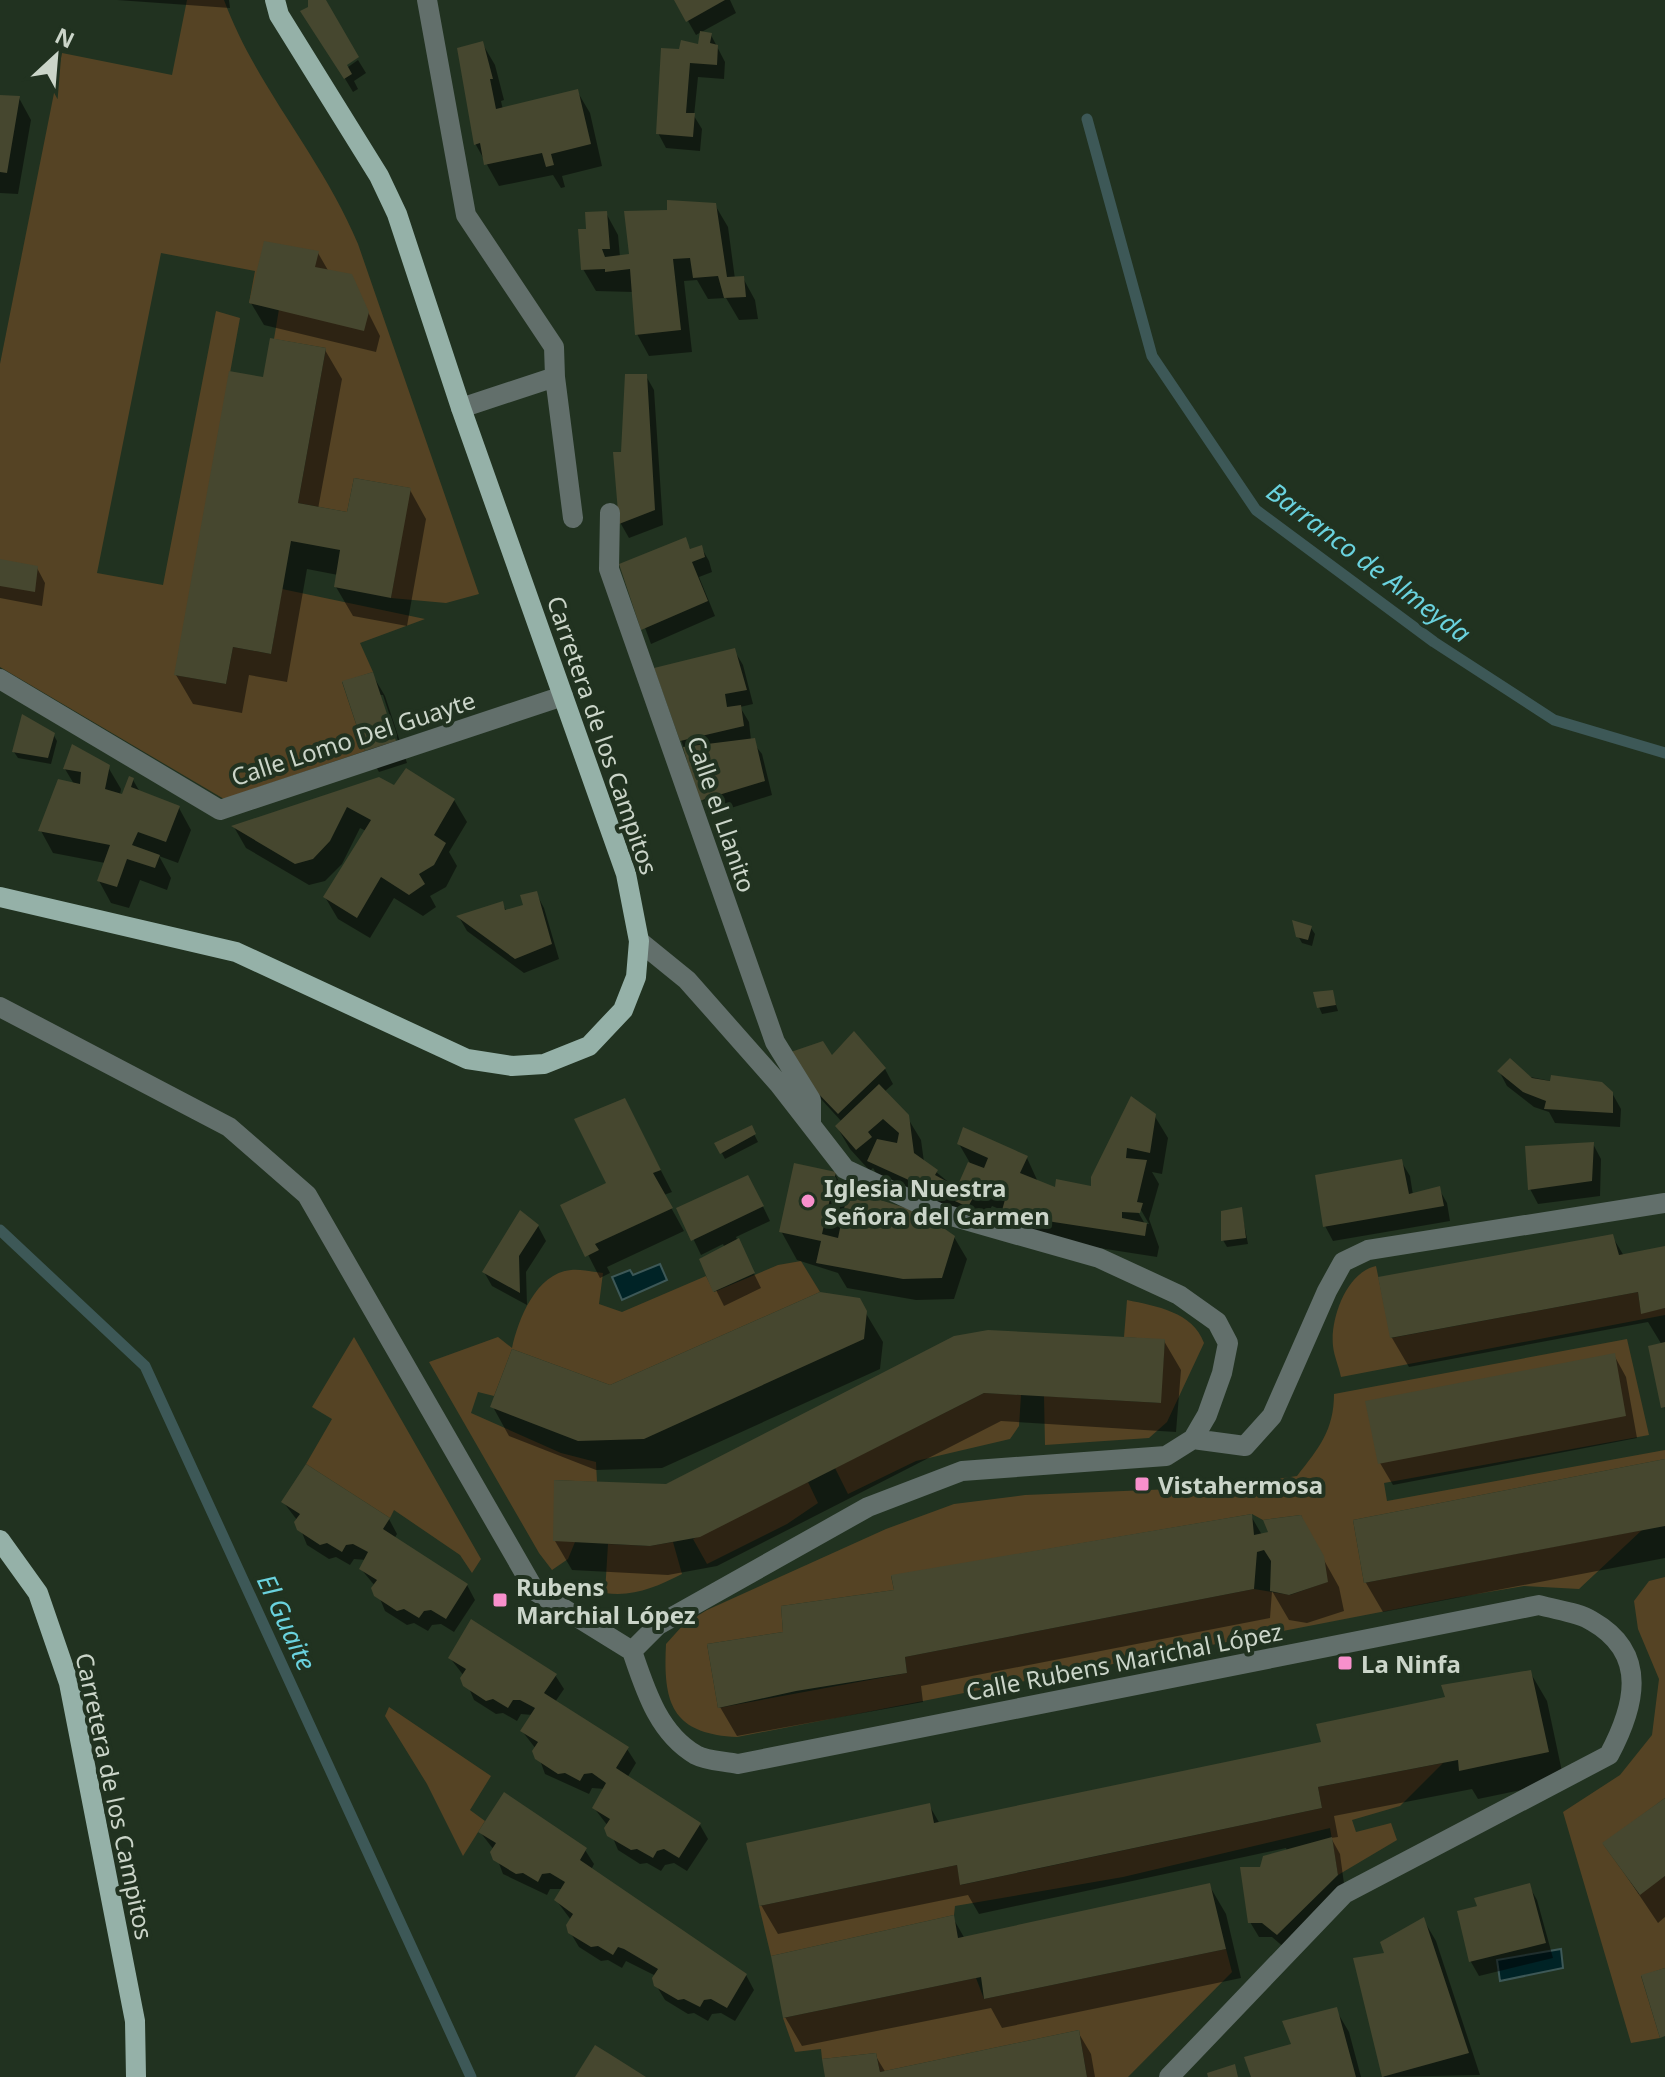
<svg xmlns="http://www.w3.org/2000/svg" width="1665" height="2077" viewBox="0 0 1665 2077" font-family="'Noto Sans',sans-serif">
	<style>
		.green { fill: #554324; fill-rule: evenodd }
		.water { fill: #002326; stroke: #3d5857; stroke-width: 2 }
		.shadow { fill: #0007; fill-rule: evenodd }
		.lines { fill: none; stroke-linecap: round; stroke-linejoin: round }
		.stream { stroke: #3d5857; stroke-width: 11 }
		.building { fill: #46472f }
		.minor { stroke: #626f6b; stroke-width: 20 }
		.major { stroke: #95b1a8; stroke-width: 20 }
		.poi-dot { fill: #f890cc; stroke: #213220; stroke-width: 3 }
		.labels { text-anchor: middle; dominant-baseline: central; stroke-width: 8; stroke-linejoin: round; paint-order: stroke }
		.street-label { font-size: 24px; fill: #cbd5c9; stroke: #213220 }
		.poi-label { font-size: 24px; font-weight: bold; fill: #cbd5c9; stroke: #213220; text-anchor: start }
		.water-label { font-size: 26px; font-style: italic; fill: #6ad2de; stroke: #213220 }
	</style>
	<rect width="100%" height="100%" fill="#213220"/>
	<path class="green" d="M187 0H224C256 87 322 157 358 244L479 594 446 603 391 598 410 488 354 478 347 512 298 503 326 348 274 339 279 309 249 303 255 271 161 253 97 573 163 585 216 311 240 318 175 675 226 684 233 647 271 654 282 589 425 619 360 643 373 672 342 682 365 751 224 799 0 667V364L62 53 172 75Z
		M801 1261 820 1292 610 1385 512 1349 494 1396 478 1392 471 1413 561 1453 596 1462 597 1482 554 1480 575 1542 568 1559 552 1570 539 1553 429 1362 498 1337 512 1348C518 1320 536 1273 571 1270 581 1269 593 1272 603 1273L599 1304 622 1312 706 1276 714 1292 778 1265Z
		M1376 1266 1391 1338 1638 1292 1641 1313 1665 1308V1315L1341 1377C1339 1367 1334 1356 1333 1346 1330 1318 1347 1272 1376 1266Z
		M1127 1300C1156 1306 1193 1312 1204 1343L1167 1422 1149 1438 1045 1445 1044 1396 1160 1403 1165 1340 1124 1337Z
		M354 1337 481 1559 472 1573 460 1555 394 1510 390 1518 306 1464 332 1419 312 1407Z
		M1627 1339 1649 1435 1384 1483 1387 1501 1665 1450V1459L1353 1520 1364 1583 1642 1530 1579 1589 1524 1586 1453 1598 737 1737C671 1734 663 1702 666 1644L684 1624 707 1610 886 1529 954 1504 1025 1495 1222 1487 1297 1476C1319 1448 1334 1430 1334 1394ZM1252 1514 1263 1520 1301 1515 1327 1582 1290 1595 1254 1589 905 1657 907 1673 718 1708 707 1644 783 1632 781 1606 894 1590 891 1576Z
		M984 1393 1021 1395 1019 1426 1010 1439 916 1461 848 1494 835 1468Z
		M808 1482 818 1503 787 1524 707 1564 693 1539Z
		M673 1542 682 1574C656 1587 634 1597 605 1593L608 1544 650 1546Z
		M1665 1577V1798L1603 1844 1639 1894 1665 1876V1968L1641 1976 1660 2038 1631 2043 1563 1812 1620 1775 1652 1735 1659 1679 1638 1629 1634 1601 1649 1581Z
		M389 1707 491 1776 470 1810 485 1821 463 1856 427 1784 385 1716Z
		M1443 1763 1400 1806 1352 1820 1356 1832 1391 1823 1397 1840 1338 1875 1330 1828 1123 1877 955 1906 954 1915 771 1956 759 1906 957 1865 961 1885 1322 1808 1318 1787Z
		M1226 1949 1232 1972 1128 2077H1087L1079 2030 880 2072 876 2053 822 2059 821 2049 795 2052 783 2018 976 1978 984 1999Z"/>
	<path class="water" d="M660 1264 667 1280 622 1300 612 1277 630 1270 633 1275Z
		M1561 1949 1563 1968 1500 1981 1497 1960Z"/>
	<path class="shadow" d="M117 0H229L230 8Z
		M676 0H730L736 13 696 35Z
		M711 35 725 62 724 79 698 77 694 116 702 129 700 151 666 148 658 133 681 51 700 46Z
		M482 43 495 65 504 100 501 101 503 110 577 91 590 113 602 166 562 176 565 187 561 188 553 175 499 186 476 145 459 49Z
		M358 60 366 73 354 81 358 89 353 92 341 72Z
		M0 97 19 98 31 120 18 194 0 193Z
		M715 205 728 227 735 279 743 278 755 300 758 319 739 320 726 298 708 299 697 280 684 281 692 352 649 356 637 334 633 292 596 291 583 269 588 231 606 213 618 235 620 257 631 256 670 212Z
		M318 253 329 272 350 276 380 336 376 352 264 325 251 303Z
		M325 350 342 379 318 509 349 514 410 490 426 519 407 626 353 616 336 587 338 575 307 569 287 682 249 675 242 713 193 704 176 675Z
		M646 376 654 390 663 525 629 538 621 524 615 454H623Z
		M685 540 691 550 701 547 709 561 712 572 699 577 715 616 651 644 622 565Z
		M0 561 37 568 45 583 42 606 0 598Z
		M734 650 743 665 753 704 740 707 749 722 751 740 762 754 772 795 709 815 681 740Z
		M372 674 385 696 407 763 379 772 367 750 345 683ZM379 695H383L401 750 397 751Z
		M53 734 57 741 51 764 18 758 14 752Z
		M108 767 121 789 119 801 133 780 140 792 179 808 191 830 178 863 159 856 171 878 167 890 140 880 129 908 111 903 99 881 105 863 53 853 41 831 74 784 65 769Z
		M394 788 454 800 467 822 449 852 457 866 446 887 430 896 436 907 423 916 394 898 370 938 338 919 325 897 366 831 360 828 342 864 325 881 309 885 246 848 234 827Z
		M536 893 544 908 559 959 524 973 467 931 459 917 502 903 507 912 526 906Z
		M1311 928 1315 934 1312 946 1302 943 1298 936Z
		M1332 992 1338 1011 1322 1014 1319 1007Z
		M831 1058 885 1069 893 1084 884 1092 907 1117 921 1140 924 1162 958 1190 970 1163 959 1144 1027 1158 1038 1182 1056 1190 1093 1189 1154 1115 1168 1138 1162 1174 1152 1172 1159 1184 1149 1219 1159 1247 1157 1257 1016 1235 1004 1211 992 1206 980 1228 882 1183 873 1168 870 1171 850 1149 837 1127 842 1122 811 1088ZM1137 1203 1149 1224H1145L1134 1205Z
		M1499 1071 1612 1093 1621 1109 1620 1127 1555 1123 1549 1112 1534 1107 1507 1086Z
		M636 1122 672 1192 664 1195 684 1231 607 1267 610 1273 600 1278 563 1206 608 1184Z
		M751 1128 758 1142 725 1159 717 1144Z
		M1593 1144 1601 1159 1600 1196 1538 1204 1530 1189Z
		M1401 1161 1410 1176 1413 1195 1439 1189 1447 1203 1450 1221 1333 1241 1325 1226Z
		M835 1174 848 1198 954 1237 967 1259 954 1299 916 1300 847 1288 838 1273 797 1260 781 1231Z
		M756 1192 770 1221 736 1237 761 1288 724 1306 701 1260 725 1248 723 1244 701 1255 679 1209Z
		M1241 1209 1248 1244 1227 1247 1223 1240Z
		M538 1226 546 1241 526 1272 527 1305 492 1286 484 1272Z
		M1612 1236 1624 1256 1665 1248V1412L1662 1345 1648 1322 1409 1367 1392 1338 1380 1279Z
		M858 1300 883 1342 880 1369 662 1468 596 1470 509 1436 493 1407 610 1387Z
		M955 1338 1164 1341 1181 1370 1176 1432 1001 1421 717 1566 668 1575 572 1570 555 1541Z
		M1614 1355 1626 1377 1637 1438 1393 1485 1380 1463Z
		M1665 1461V1558L1383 1612 1366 1583 1355 1522Z
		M284 1503 389 1519 397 1534 394 1539 467 1585 475 1600 454 1632 441 1624 432 1625 428 1631 414 1623 407 1625 385 1611 375 1586 361 1569 366 1560 354 1559 350 1565 336 1557 329 1559 307 1545 297 1520Z
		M1251 1516 1262 1535 1300 1517 1339 1587 1344 1611 1307 1623 1289 1620 1272 1591 1270 1618 921 1686 923 1702 737 1736 720 1707 785 1633 896 1591Z
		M450 1658 555 1675 564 1689 555 1702 627 1749 636 1763 627 1778 700 1825 708 1839 687 1871 674 1863 665 1865 661 1871 647 1863 640 1864 618 1850 608 1826 594 1808 605 1789 592 1788 589 1794 545 1774 536 1749 522 1731 532 1715 521 1714 517 1721 503 1713 496 1714 474 1700 464 1676Z
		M1530 1672 1547 1701 1564 1781 1478 1799 1472 1789 1334 1816 1338 1837 1331 1838 1340 1854 1345 1891 1286 1949 1272 1937H1259L1250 1922 1261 1869 1287 1851 1286 1848 979 1914 968 1895 778 1934 761 1905 929 1805 940 1824 1323 1744Z
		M1665 1801V1917L1658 1923 1605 1844Z
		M480 1832 585 1850 594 1864 591 1870 746 1975 754 1990 735 2021 721 2013 712 2014 708 2021 694 2013 688 2014 665 2000 656 1985V1976L626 1961 622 1968 608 1960 601 1961 579 1947 570 1932 571 1920 556 1900 563 1889H550L547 1895 503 1874 494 1850Z
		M1209 1885 1226 1914 1241 1978 1002 2028 991 2008 802 2046 785 2017 953 1918 965 1939Z
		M1529 1886 1537 1900 1553 1958 1479 1976 1471 1962 1459 1913Z
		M1423 1919 1436 1941 1480 2075 1384 2077 1356 1960 1387 1955Z
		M1336 2010 1349 2032 1361 2077H1253Z
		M1078 2032 1091 2054 1095 2077H827L875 2055 886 2073Z"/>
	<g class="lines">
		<path class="stream" d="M1087 119 1152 356 1256 510 1434 642 1554 720 1665 753
			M0 1230 145 1366 471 2077"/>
	</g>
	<path class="building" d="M308 0H326L359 57 347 65 352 74 344 79 300 11 308 7Z
		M674 0H725L686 22Z
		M700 31 712 33 710 43 718 45 717 65 690 63 686 113H695L693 137 656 134 661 48 679 49 681 40 698 44Z
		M483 41 493 79H490L496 109 578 89 591 144 551 154 554 165 546 167 542 153 484 165 480 143 474 145 457 48Z
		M0 95 20 96 7 173 0 172Z
		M667 200 716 203 727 277 744 276 746 297 724 298 718 276 693 278 690 258 673 259 681 330 635 335 630 269 605 272V269L581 270 578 229H586L585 212 607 211 610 249H602L605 257 629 254 624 211 667 210Z
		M264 241 319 251 315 267 352 274 369 312 364 331 249 303Z
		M270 338 326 348 298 503 347 512 354 478 411 488 391 598 334 587 340 550 291 541 271 654 233 647 226 684 174 675 229 371 263 377Z
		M625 374H647L655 510 619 524 613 452H621Z
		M686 537 690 549 702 545 705 557 692 562 708 601 641 630 619 564Z
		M0 559 38 566 35 592 0 586Z
		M735 648 747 690 725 694 727 707 741 705 744 726 680 741 654 668Z
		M373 672 396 741 365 751 342 681Z
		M22 714 55 733 48 758 12 752Z
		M755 738 765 781 699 801 683 747Z
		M72 744 110 765 105 789 122 794 129 776 134 778 131 787 180 806 166 842 138 832 132 845 160 855 155 868 127 859 117 887 97 881 110 845 38 831 58 779 80 784 81 772 63 769Z
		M406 768 455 799 434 835 446 843 434 865 419 874 425 884 409 895 381 877 357 918 323 897 371 820 347 807 330 841 313 859 295 864 231 826 379 777 394 785Z
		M537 891 552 944 515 959 456 916 503 901 505 910 523 905 520 895Z
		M1292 920 1312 926 1308 940 1296 937Z
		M1333 990 1336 1005 1317 1008 1313 992Z
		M854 1031 886 1068 838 1114 810 1085 788 1053 823 1041 832 1055Z
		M1510 1058 1532 1078 1550 1081 1551 1075 1602 1082 1613 1092V1113L1544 1109 1546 1101 1523 1092 1497 1071Z
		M879 1084 909 1115 914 1153 938 1170 935 1175 957 1187 968 1162 984 1168 988 1158 957 1144 963 1127 1028 1156 1020 1173 1055 1187 1056 1179 1091 1186V1177L1131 1096 1156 1114 1150 1153 1127 1148 1126 1158 1147 1160 1137 1202 1143 1203 1140 1213 1122 1212V1218L1147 1223 1145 1236 1001 1214 1006 1196 980 1185 968 1207 867 1161 877 1139 897 1143 899 1133 883 1119 868 1132 872 1137 856 1150 835 1126Z
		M625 1098 661 1170 653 1173 673 1208 595 1244 599 1250 585 1257 560 1205 606 1183 574 1119Z
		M752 1125 756 1134 720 1154 714 1143Z
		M1594 1142 1592 1181 1528 1190 1525 1146Z
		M1402 1159 1409 1194 1440 1186 1444 1206 1323 1227 1315 1175Z
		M794 1163 836 1172 822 1234 838 1238 848 1190 922 1213 955 1236 942 1278 903 1279 816 1263 821 1241 779 1232Z
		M748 1175 764 1206 691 1241 676 1208Z
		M1242 1207 1246 1238 1221 1241V1211Z
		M520 1210 539 1225 519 1256 520 1293 482 1272Z
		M1613 1234 1619 1255 1665 1246V1308L1641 1314 1638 1292 1390 1338 1378 1277Z
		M739 1238 755 1273 713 1292 699 1259Z
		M820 1292 860 1298 867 1311 864 1339 644 1439 578 1441 490 1407 512 1349 610 1385Z
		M988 1330 1165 1339 1161 1403 984 1393 700 1537 650 1546 553 1541 554 1480 666 1484 954 1336Z
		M1665 1342V1407L1661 1408 1648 1346Z
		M1615 1353 1626 1416 1378 1464 1365 1401Z
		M1665 1459V1526L1364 1583 1353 1520Z
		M306 1464 390 1518 383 1529 468 1584 446 1619 431 1610 424 1611 419 1618 404 1609 397 1611 374 1596 371 1588 377 1580 359 1569 368 1552 353 1544 346 1545 342 1552 327 1543 320 1545 297 1530 294 1522 300 1514 281 1502Z
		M1252 1514 1254 1535 1268 1532 1263 1520 1301 1515 1324 1556 1328 1582 1289 1595 1270 1591 1271 1561 1264 1550 1257 1552 1254 1589 905 1657 907 1673 796 1691 718 1708 707 1644 783 1632 781 1606 894 1590 891 1575Z
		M471 1619 557 1674 544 1693 629 1747 616 1768 701 1823 679 1858 664 1849 657 1851 653 1858 637 1849 631 1850 607 1836 604 1828 610 1819 592 1808 606 1783 592 1773 584 1774 580 1781 565 1773 558 1774 535 1759 532 1751 538 1742 520 1731 535 1708 520 1700H513L508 1708 493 1699 486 1701 463 1686 460 1678 466 1669 448 1658Z
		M1531 1670 1549 1752 1459 1771 1458 1760 1318 1787 1322 1808 960 1885 957 1865 759 1906 746 1843 930 1803 934 1823 1321 1742 1316 1724 1445 1697 1441 1685Z
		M504 1792 587 1848 580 1860 747 1974 727 2008 711 1999 704 2000 700 2007 684 1999 678 2000 654 1986 652 1978 658 1969 624 1949 618 1947 613 1955 598 1946 591 1947 568 1933 566 1925 573 1914 554 1900 565 1882 550 1873 542 1874 538 1882 523 1873 516 1874 493 1860 490 1852 496 1843 478 1832Z
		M1665 1798V1876L1640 1895 1602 1843Z
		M1332 1837 1338 1875 1277 1935 1262 1923H1248L1240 1867H1260L1263 1856Z
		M1210 1883 1226 1949 984 1999 981 1977 783 2018 771 1956 954 1915 958 1938Z
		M1530 1883 1546 1943 1469 1962 1457 1911 1477 1906 1474 1898Z
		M1424 1917 1469 2053 1382 2077 1353 1958 1384 1953 1380 1942Z
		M1665 1968V2036L1660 2038 1641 1975Z
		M1337 2007 1356 2077H1251L1244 2057 1291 2044 1282 2021Z
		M1079 2030 1087 2077H825L822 2059 876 2053 880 2072Z
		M595 2045 608 2053 646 2077H575Z
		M1235 2064 1238 2077H1208L1207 2073Z"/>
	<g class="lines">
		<path class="minor" d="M427 0 466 215 554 347 555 377 461 408
			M555 377 573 518
			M610 513 609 569 775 1042 811 1100V1124
			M0 679 220 810 563 696
			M0 1007 229 1127 307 1195 535 1591 632 1651
			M1193 1439 1245 1446 1272 1416 1327 1291 1343 1262 1368 1250 1665 1203
			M632 1651C645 1689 658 1733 696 1755 707 1761 725 1761 738 1764L1539 1605C1556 1610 1578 1612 1592 1621 1650 1654 1634 1708 1609 1755L1344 1894 1169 2077
			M632 1651 658 1625 868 1507 962 1471 1166 1456 1193 1439 1207 1415 1222 1373 1228 1343 1217 1322 1179 1295 1099 1258 937 1212 845 1169 779 1084 687 980 639 941"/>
		<path class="major" d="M0 897 236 952 467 1059 512 1066 544 1064 589 1046 623 1010 636 977 639 941 626 874 461 408 397 214 379 176 279 15 275 0
			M0 1540 38 1593 69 1683 135 2021 136 2077"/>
	</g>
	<g class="poi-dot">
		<circle cx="808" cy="1201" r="8"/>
		<rect x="1134" y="1476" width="16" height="16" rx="4"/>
		<rect x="492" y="1592" width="16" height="16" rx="4"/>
		<rect x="1337" y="1655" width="16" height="16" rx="4"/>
	</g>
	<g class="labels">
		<g class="street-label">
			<text transform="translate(603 735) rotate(71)">Carretera de los Campitos</text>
			<text transform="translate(353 738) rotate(-18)">Calle Lomo Del Guayte</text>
			<text transform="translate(722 814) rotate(71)">Calle el Llanito</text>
			<text transform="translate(1124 1661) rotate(-11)">Calle Rubens Marichal López</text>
			<text transform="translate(115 1796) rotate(78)">Carretera de los Campitos</text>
		</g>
		<g class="poi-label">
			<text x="824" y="1187">Iglesia Nuestra<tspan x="824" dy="28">Señora del Carmen</tspan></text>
			<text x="1158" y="1484">Vistahermosa</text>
			<text x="516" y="1586">Rubens<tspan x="516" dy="28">Marchial López</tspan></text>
			<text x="1361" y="1663">La Ninfa</text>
		</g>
		<g class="water-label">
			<text transform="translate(1369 562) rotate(37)">Barranco de Almeyda</text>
			<text transform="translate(287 1622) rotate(65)">El Guaite</text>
		</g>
	</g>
	<g transform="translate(56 56) rotate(26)" stroke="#213220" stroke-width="6" paint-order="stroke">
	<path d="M0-6L14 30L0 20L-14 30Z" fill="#cbd5c9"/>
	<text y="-12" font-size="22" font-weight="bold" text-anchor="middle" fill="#cbd5c9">N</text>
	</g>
</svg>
